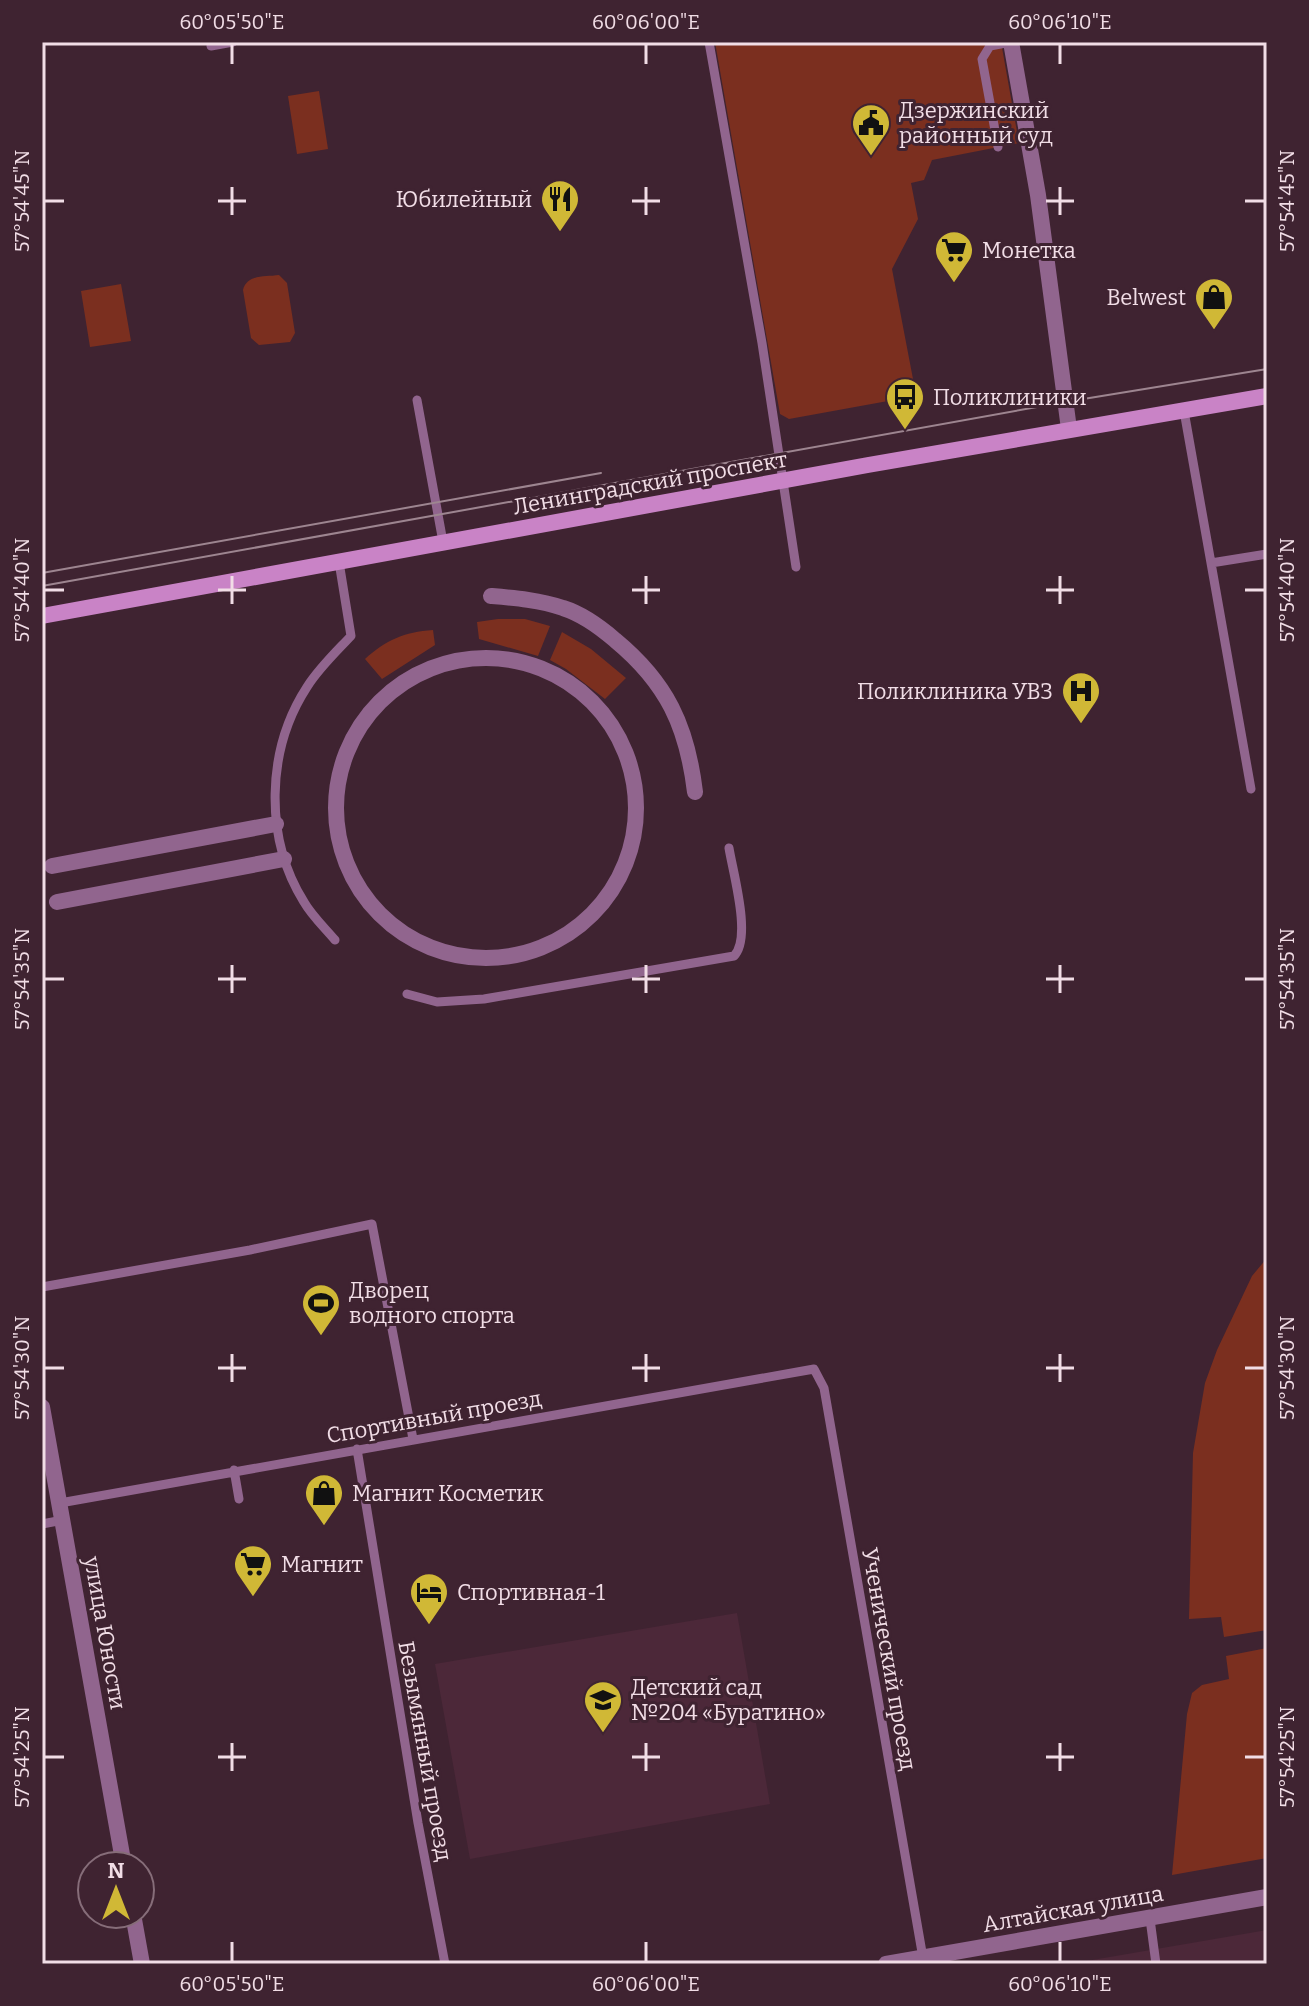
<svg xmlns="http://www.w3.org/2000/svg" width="1309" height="2006" viewBox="0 0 1309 2006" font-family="Bitter,serif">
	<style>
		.built { fill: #4c2839 }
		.green { fill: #7b2f1f }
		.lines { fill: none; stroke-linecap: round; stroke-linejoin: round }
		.lane { stroke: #91658e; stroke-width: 9 }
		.street { stroke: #91658e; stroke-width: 16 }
		.secondary { stroke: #c983c6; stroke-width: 16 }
		.tram { stroke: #9d8590; stroke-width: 2 }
		.ticks { fill: none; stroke: #f1dde6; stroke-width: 3 }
		.labels { text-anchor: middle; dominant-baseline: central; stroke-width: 6; stroke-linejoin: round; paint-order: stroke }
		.poi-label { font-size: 22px; fill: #f1dde6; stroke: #3f2331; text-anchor: start }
		.street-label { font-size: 22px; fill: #f1dde6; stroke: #3f2331 }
		.neatline { fill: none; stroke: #f1dde6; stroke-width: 3 }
		.ticks-label { font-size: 20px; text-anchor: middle; fill: #f1dde6 }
	</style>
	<rect width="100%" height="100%" fill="#3f2331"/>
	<path class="built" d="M737 1613 770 1804 470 1859 435 1664Z
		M1267 1930V1964H1069Z"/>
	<path class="green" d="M715 42H1001L1019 143 932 160 924 180 911 183 918 219 892 269 913 379 896 383 899 399 789 419 780 414Z
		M319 91 328 149 297 154 288 96Z
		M279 275 287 283 295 333 290 342 259 345 251 338 243 290C247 274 265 277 279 275Z
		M121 284 131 341 90 347 81 291Z
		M498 619H525L550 626 538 656 479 639 477 622Z
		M433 630 435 645 382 679 365 659C386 640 404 632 433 630Z
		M562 632 591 649 626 678 605 699 566 669 550 660Z
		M1267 1258V1630L1224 1637 1221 1617 1189 1619 1193 1453 1205 1383 1217 1350 1252 1276Z
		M1267 1648V1858L1172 1875 1187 1714 1192 1693 1202 1685 1229 1679 1226 1656Z"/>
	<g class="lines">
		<path class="lane" d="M709 42 762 343 796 567
			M211 46 233 42
			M998 147 982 59 990 46 1011 42
			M417 400 443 542
			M1184 411 1211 563 1267 554
			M1211 563 1251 789
			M335 940C325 928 312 916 304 902 264 838 266 750 307 687 319 668 336 652 351 636L339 562
			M407 994 437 1002 484 999 734 956C752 938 733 873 729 848
			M42 1287 250 1250 372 1224 413 1439
			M357 1449 418 1823 445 1964
			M234 1470 239 1499
			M60 1503 814 1369 824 1388 923 1958
			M42 1524 63 1520
			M1150 1919 1156 1964"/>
		<path class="street" d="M1011 42 1038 195 1069 429
			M491 596C515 598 540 600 563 608 582 614 600 627 615 640 667 683 687 726 695 792
			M336 808a150 150 0 1 1 300 0a150 150 0 1 1-300 0Z
			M52 866 276 824
			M57 902 284 859
			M42 1407 124 1866
			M133 1914 142 1964
			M886 1964 1267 1897"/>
		<path class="secondary" d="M42 616 868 465 1267 396"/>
		<path class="tram" d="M42 573 601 473
			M42 586 1065 402 1267 369"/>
	</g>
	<path class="ticks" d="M232 44V64M646 44V64M1060 44V64M232 187V215M646 187V215M1060 187V215M44 201H64M218 201H246M632 201H660M1046 201H1074M1245 201H1265M232 576V604M646 576V604M1060 576V604M44 590H64M218 590H246M632 590H660M1046 590H1074M1245 590H1265M232 965V993M646 965V993M1060 965V993M44 979H64M218 979H246M632 979H660M1046 979H1074M1245 979H1265M232 1354V1382M646 1354V1382M1060 1354V1382M44 1368H64M218 1368H246M632 1368H660M1046 1368H1074M1245 1368H1265M232 1743V1771M646 1743V1771M1060 1743V1771M44 1757H64M218 1757H246M632 1757H660M1046 1757H1074M1245 1757H1265M232 1942V1962M646 1942V1962M1060 1942V1962"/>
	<defs>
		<g id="civic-pin" transform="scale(2)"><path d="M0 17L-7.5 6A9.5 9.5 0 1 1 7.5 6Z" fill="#d0b836" stroke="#3f2331"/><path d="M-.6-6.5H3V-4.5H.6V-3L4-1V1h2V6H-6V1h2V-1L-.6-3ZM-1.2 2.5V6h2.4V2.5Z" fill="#111"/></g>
		<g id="restaurant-pin" transform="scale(2)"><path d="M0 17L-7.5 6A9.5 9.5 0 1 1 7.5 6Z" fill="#d0b836" stroke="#3f2331"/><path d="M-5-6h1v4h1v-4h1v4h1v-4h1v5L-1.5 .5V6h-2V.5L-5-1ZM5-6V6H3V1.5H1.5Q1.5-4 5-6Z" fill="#111"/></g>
		<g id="supermarket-pin" transform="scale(2)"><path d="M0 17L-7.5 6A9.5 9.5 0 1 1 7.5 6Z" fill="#d0b836" stroke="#3f2331"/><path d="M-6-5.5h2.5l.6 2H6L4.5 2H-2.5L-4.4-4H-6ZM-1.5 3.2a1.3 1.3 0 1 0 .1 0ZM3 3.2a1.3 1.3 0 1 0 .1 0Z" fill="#111"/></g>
		<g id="shop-pin" transform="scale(2)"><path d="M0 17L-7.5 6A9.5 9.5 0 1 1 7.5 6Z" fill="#d0b836" stroke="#3f2331"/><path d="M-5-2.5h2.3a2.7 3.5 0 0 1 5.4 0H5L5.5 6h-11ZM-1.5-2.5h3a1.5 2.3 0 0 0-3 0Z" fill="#111"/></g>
		<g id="bus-pin" transform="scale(2)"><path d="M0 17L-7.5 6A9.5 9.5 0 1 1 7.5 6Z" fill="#d0b836" stroke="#3f2331"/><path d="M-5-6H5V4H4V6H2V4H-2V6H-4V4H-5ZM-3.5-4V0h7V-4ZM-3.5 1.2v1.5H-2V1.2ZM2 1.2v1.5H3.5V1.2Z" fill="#111"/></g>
		<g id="hospital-pin" transform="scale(2)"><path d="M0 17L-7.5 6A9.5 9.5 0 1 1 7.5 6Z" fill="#d0b836" stroke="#3f2331"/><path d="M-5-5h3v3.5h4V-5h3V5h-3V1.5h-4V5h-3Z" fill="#111"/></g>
		<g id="stadium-pin" transform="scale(2)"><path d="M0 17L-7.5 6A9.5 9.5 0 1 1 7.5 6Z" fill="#d0b836" stroke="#3f2331"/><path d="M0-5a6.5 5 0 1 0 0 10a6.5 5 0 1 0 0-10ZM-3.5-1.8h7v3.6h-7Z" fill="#111"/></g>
		<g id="hotel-pin" transform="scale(2)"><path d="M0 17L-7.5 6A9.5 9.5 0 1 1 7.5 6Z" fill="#d0b836" stroke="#3f2331"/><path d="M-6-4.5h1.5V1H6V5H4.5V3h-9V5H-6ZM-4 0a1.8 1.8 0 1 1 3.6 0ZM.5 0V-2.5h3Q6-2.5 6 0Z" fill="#111"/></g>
		<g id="school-pin" transform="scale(2)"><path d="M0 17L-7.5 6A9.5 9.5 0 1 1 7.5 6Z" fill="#d0b836" stroke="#3f2331"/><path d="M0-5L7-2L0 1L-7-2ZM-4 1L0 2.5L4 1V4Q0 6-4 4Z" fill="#111"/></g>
	</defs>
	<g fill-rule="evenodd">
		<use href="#civic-pin" x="871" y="123"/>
		<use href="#restaurant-pin" x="560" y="199"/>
		<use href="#supermarket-pin" x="954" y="250"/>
		<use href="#shop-pin" x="1214" y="297"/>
		<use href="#bus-pin" x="905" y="397"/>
		<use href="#hospital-pin" x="1081" y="691"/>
		<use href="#stadium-pin" x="321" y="1303"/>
		<use href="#shop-pin" x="324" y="1493"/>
		<use href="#supermarket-pin" x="253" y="1564"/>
		<use href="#hotel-pin" x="429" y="1592"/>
		<use href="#school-pin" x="603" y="1700"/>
	</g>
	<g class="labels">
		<g class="poi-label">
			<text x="899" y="110">Дзержинский<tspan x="899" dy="25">районный суд</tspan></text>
			<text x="532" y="199" text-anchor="end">Юбилейный</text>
			<text x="982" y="250">Монетка</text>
			<text x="1186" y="297" text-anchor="end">Belwest</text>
			<text x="933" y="397">Поликлиники</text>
			<text x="1053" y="691" text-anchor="end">Поликлиника УВЗ</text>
			<text x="349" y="1290">Дворец<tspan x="349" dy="25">водного спорта</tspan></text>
			<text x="352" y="1493">Магнит Косметик</text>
			<text x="281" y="1564">Магнит</text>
			<text x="457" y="1592">Спортивная-1</text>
			<text x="631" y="1687">Детский сад<tspan x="631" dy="25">№204 «Буратино»</tspan></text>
		</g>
		<g class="street-label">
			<text transform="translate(650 483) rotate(-10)">Ленинградский проспект</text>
			<text transform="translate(434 1417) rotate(-10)">Спортивный проезд</text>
			<text transform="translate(105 1633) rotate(80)">улица Юности</text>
			<text transform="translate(889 1659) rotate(80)">Ученический проезд</text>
			<text transform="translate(425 1751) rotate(80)">Безымянный проезд</text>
			<text transform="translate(1073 1909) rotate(-10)">Алтайская улица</text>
		</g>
	</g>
	<rect width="1309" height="2006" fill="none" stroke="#3f2331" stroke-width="88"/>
	<g transform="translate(116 1890)"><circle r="38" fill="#3f2331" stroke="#866d79" stroke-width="2"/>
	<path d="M0-6L14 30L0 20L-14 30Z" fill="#d0b836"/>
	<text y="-12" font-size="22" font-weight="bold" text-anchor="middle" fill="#f1dde6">N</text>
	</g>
	<rect x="44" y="44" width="1221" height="1918" class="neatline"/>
	<g class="ticks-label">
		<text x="232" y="29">60°05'50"E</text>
		<text x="646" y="29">60°06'00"E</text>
		<text x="1060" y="29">60°06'10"E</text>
		<text transform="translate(22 201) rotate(-90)" y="7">57°54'45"N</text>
		<text transform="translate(1287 201) rotate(-90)" y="7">57°54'45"N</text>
		<text transform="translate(22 590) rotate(-90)" y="7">57°54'40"N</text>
		<text transform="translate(1287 590) rotate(-90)" y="7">57°54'40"N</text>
		<text transform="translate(22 979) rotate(-90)" y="7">57°54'35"N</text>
		<text transform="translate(1287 979) rotate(-90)" y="7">57°54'35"N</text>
		<text transform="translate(22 1368) rotate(-90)" y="7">57°54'30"N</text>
		<text transform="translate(1287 1368) rotate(-90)" y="7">57°54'30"N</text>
		<text transform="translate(22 1757) rotate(-90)" y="7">57°54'25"N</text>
		<text transform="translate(1287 1757) rotate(-90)" y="7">57°54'25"N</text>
		<text x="232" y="1991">60°05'50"E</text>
		<text x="646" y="1991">60°06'00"E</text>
		<text x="1060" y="1991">60°06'10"E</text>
	</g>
</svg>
